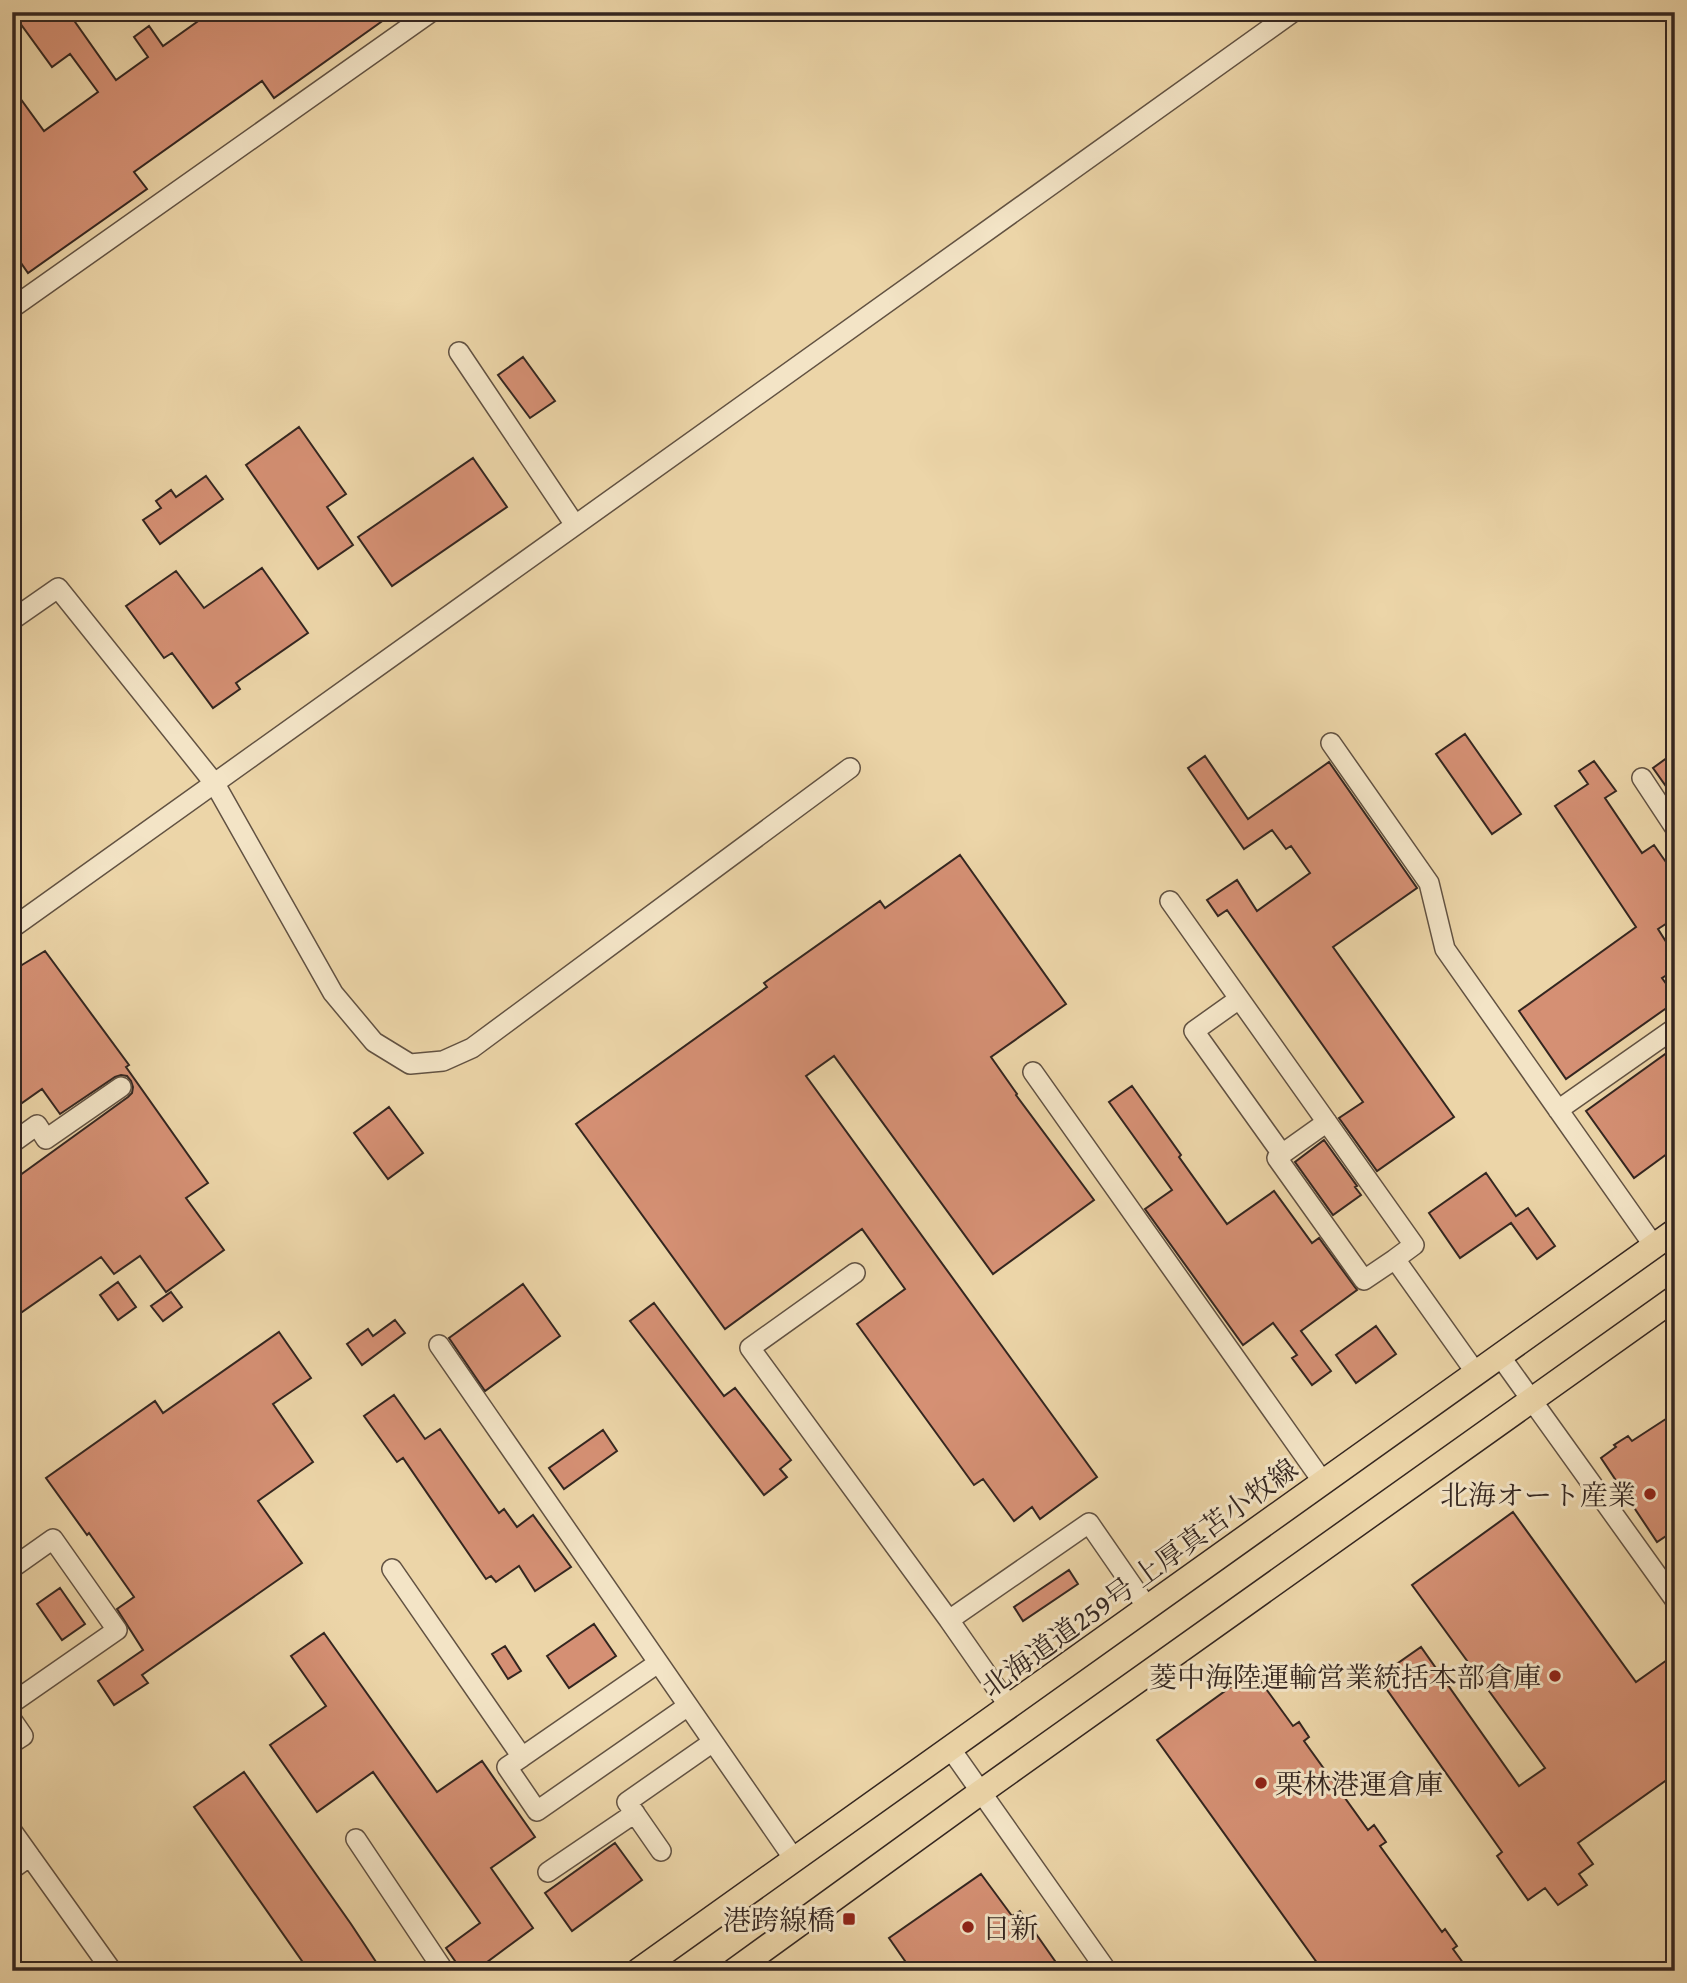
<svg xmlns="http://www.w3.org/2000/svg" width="1687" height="1983" viewBox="0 0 1687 1983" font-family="'Gentium Book Plus','Noto Serif JP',serif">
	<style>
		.building { fill: #d59074; stroke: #342620; stroke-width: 2 }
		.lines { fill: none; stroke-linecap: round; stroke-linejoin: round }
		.minor-casing { stroke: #625242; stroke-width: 22 }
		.major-casing { stroke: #342620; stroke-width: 27 }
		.minor { stroke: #f3e4c6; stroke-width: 19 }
		.major { stroke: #ecd5a8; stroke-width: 24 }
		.poi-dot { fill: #8f2418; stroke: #f3e4c6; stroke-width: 2.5 }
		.labels { text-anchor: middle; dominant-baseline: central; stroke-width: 6; stroke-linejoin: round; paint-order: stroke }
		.poi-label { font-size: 28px; fill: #342620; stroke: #f3e4c6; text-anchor: end }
		.street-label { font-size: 28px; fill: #342620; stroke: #f3e4c6 }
	</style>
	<rect width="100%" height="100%" fill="#ecd5a8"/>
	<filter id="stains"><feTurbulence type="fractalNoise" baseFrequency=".00286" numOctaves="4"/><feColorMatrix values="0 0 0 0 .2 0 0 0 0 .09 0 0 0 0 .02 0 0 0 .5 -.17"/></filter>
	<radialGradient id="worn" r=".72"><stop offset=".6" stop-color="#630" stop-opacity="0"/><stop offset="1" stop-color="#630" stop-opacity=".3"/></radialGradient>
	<path class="building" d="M12 12H68L116 80 148 57 134 37 149 26 163 46 211 12H395L274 98 262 81 134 172 147 189 28 273 12 250V87L44 131 98 92 70 54 52 67Z
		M523 357 555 401 530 418 498 375Z
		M299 427 346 494 327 507 353 545 318 569 246 465Z
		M473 458 507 507 392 586 358 537Z
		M206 476 223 499 160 544 143 520 161 508 156 501 171 490 176 497Z
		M262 568 308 633 236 683 240 689 213 708 172 653 164 658 126 606 176 571 204 608Z
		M1465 734 1521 814 1492 834 1436 754Z
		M1675 752V799L1653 768Z
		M1205 756 1248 819 1329 762 1417 888 1333 947 1454 1117 1377 1171 1339 1118 1363 1102 1227 910 1218 916 1207 900 1237 880 1257 911 1310 873 1291 846 1286 849 1272 830 1244 849 1188 768Z
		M1594 761 1616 791 1605 798 1642 853 1654 845 1675 875V918L1658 929 1675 956V970L1662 978 1675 996V1002L1566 1079 1519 1011 1636 927 1555 806 1588 784 1579 771Z
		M960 855 1066 1004 991 1057 1017 1094 1016 1095 1094 1200 993 1274 834 1056 806 1076 1097 1477 1040 1519 1032 1507 1014 1521 983 1479 974 1485 857 1324 905 1289 862 1229 725 1329 576 1124 767 987 764 983 880 901 885 908Z
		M45 951 129 1065 126 1067 208 1183 186 1198 224 1250 166 1292 140 1256 114 1274 101 1257 12 1319V1181L128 1097 132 1093 133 1087 131 1081 127 1076 121 1075 115 1077 60 1114 42 1089 12 1110V971Z
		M1675 1047V1148L1634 1178 1586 1111Z
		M1132 1086 1181 1155 1179 1157 1227 1224 1274 1191 1312 1243 1319 1238 1357 1290 1301 1331 1331 1371 1312 1385 1292 1358 1297 1355 1273 1323 1243 1345 1145 1209 1172 1190 1109 1102Z
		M389 1107 423 1153 388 1179 354 1133Z
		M1324 1140 1357 1186 1355 1187 1361 1195 1333 1215 1295 1162Z
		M1486 1173 1516 1216 1528 1208 1555 1246 1537 1259 1511 1223 1460 1258 1429 1213Z
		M118 1282 136 1307 118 1320 100 1295Z
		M523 1284 560 1336 485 1391 449 1338Z
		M171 1292 182 1307 163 1321 151 1306Z
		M654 1303 724 1396 735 1388 791 1460 780 1469 787 1477 764 1495 630 1321Z
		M395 1320 405 1333 362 1365 347 1344 368 1329 373 1336Z
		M1376 1326 1396 1354 1356 1383 1336 1355Z
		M279 1332 311 1378 273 1404 313 1462 258 1501 302 1563 142 1675 148 1683 114 1705 98 1681 143 1650 117 1609 134 1597 89 1533 87 1535 46 1478 155 1401 163 1413Z
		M394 1395 425 1439 440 1429 499 1513 504 1509 517 1527 533 1515 571 1567 535 1591 519 1566 496 1582 491 1576 486 1579 403 1458 397 1462 364 1416Z
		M1675 1413V1530L1657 1542 1601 1458 1616 1447 1614 1445 1628 1436 1632 1441Z
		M603 1430 617 1451 564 1489 549 1468Z
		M1513 1512 1636 1682 1667 1660 1675 1670V1774L1578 1843 1593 1864 1579 1874 1587 1885 1558 1905 1545 1888 1528 1900 1497 1856 1502 1852 1378 1677 1421 1647 1519 1786 1545 1768 1412 1585Z
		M1069 1570 1078 1584 1023 1621 1014 1607Z
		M60 1588 85 1624 62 1640 37 1604Z
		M594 1624 616 1656 569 1688 547 1656Z
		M324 1633 437 1792 482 1761 535 1837 491 1868 533 1928 475 1971H462L446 1948 480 1923 373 1772 317 1812 270 1745 326 1706 291 1656Z
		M505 1646 521 1671 508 1679 492 1654Z
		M1253 1671 1293 1726 1299 1722 1309 1737 1304 1741 1368 1830 1374 1825 1386 1842 1380 1846 1442 1932 1445 1929 1457 1946 1453 1949 1469 1971H1323L1157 1740Z
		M244 1772 351 1924 382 1971H309L194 1807Z
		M615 1843 642 1880 572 1931 545 1893Z
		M981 1874 1012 1916 1020 1911 1062 1971H912L889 1938Z"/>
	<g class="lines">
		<g class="minor-casing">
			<path id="minor" d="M12 308 431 12
				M459 352 575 525
				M12 620 58 588 215 784 333 993 374 1042 410 1064 443 1061 472 1048 850 768
				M1331 743 1429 883 1445 949 1654 1246
				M1642 778 1675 828
				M1170 901 1414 1245 1395 1259 1476 1373
				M12 928 1293 12
				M1239 999 1194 1031 1282 1154 1327 1122
				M1033 1072 1323 1482
				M1558 1110 1675 1028
				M12 1143 37 1125 46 1139 121 1087
				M1282 1154 1277 1158 1364 1280 1395 1259
				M855 1273 750 1348 949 1620
				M439 1345 794 1859
				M1500 1356 1675 1600
				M12 1568 53 1539 117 1630 12 1703
				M392 1569 522 1757 658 1663
				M1009 1706 949 1620 1089 1523 1147 1607
				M12 1720 23 1736 12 1743
				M950 1748 1107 1971
				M522 1757 507 1767 537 1811 688 1706
				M12 1831 112 1971
				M356 1839 444 1971
				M661 1851 627 1802 713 1742
				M12 1869 30 1856
				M548 1872 635 1813"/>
		</g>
		<g class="major-casing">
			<path id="major" d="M638 1971 1675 1231
				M734 1971 981 1792 1675 1298"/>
		</g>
		<use href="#minor" class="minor"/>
		<use href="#major" class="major"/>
	</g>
	<g class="poi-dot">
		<circle cx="1650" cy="1494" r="7"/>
		<circle cx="1555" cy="1676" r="7"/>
		<circle cx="1261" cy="1783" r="7"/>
		<rect x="842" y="1912" width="14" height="14" rx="3.5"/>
		<circle cx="968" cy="1927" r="7"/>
	</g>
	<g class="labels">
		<g class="poi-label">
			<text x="1636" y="1494">北海オート産業</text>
			<text x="1541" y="1676">菱中海陸運輸営業統括本部倉庫</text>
			<text x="1275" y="1783" text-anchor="start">栗林港運倉庫</text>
			<text x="835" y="1919">港跨線橋</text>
			<text x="982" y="1927" text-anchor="start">日新</text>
		</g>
		<g class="street-label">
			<text transform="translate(1139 1577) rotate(-36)">北海道道259号 上厚真苫小牧線</text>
		</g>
	</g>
	<rect width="1687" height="1983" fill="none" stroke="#ecd5a8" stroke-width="42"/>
	<rect x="14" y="14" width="1659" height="1955" fill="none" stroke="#342620" stroke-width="3.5"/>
	<rect x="21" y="21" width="1645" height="1941" fill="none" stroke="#342620" stroke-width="2"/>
	<rect width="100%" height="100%" filter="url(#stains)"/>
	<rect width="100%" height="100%" fill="url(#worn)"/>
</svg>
